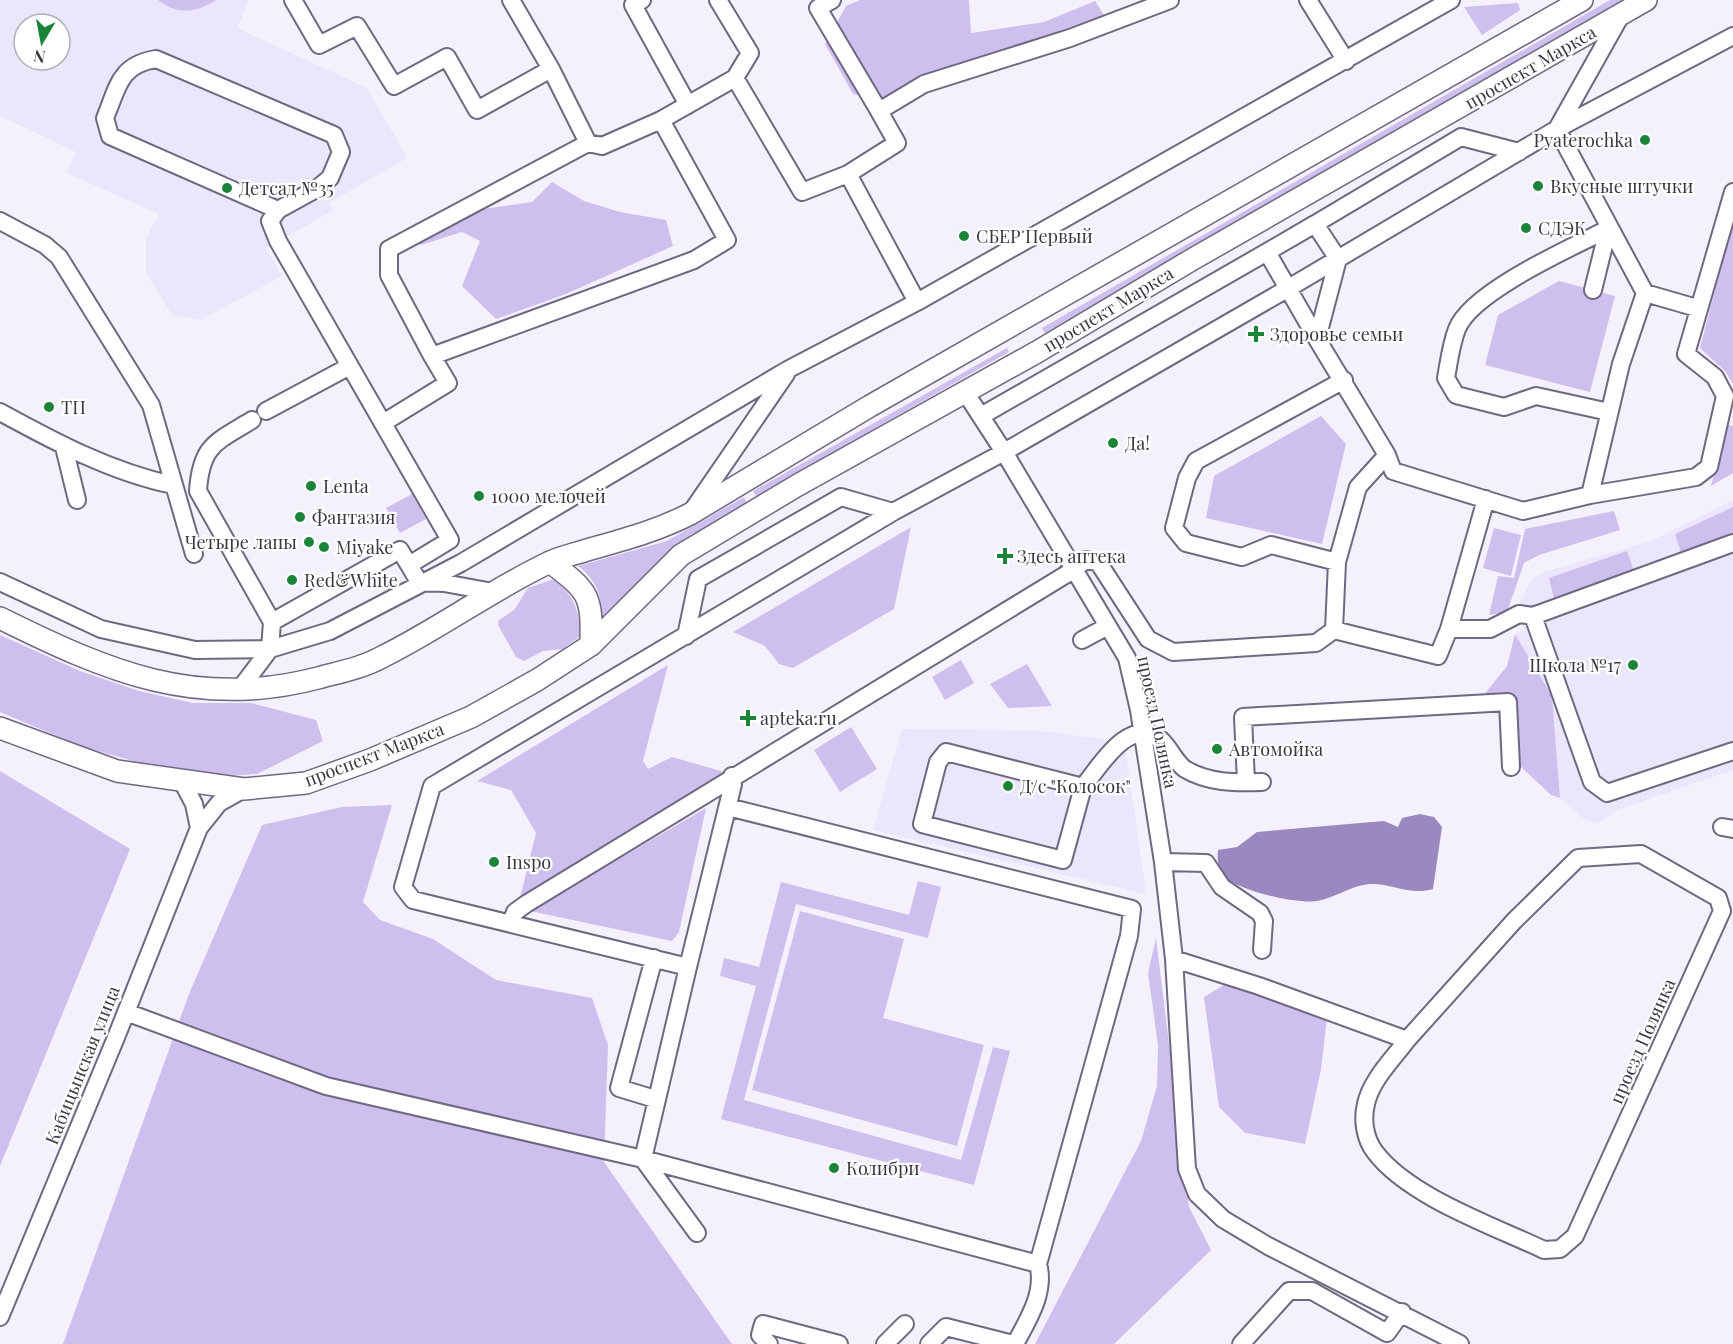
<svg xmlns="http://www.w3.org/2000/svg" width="1733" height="1344" viewBox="0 0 1733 1344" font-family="'Playfair Display',serif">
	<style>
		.built { fill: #ebe6fb; fill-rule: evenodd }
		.green { fill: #cdc0ee }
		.water { fill: #9a89c0 }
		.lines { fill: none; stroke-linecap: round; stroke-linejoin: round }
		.minor-casing { stroke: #6f6881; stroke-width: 20 }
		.major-casing { stroke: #6f6881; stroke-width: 24 }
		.minor { stroke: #fff; stroke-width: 16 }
		.major { stroke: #fff; stroke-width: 21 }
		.poi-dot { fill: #1a8439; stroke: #fff; stroke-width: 2 }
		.labels { text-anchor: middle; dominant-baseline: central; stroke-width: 4.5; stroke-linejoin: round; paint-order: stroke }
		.street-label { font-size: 18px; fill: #3a3742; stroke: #fff }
		.poi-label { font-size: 18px; fill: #3a3742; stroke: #fff; text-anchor: start }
	</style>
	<rect width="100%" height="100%" fill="#f4f1fc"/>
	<path class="built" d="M0 0H249L237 28 367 88 407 158 329 203 334 210 266 248 282 276 201 320 172 315 146 273V239L159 214 66 173 76 152 0 116ZM24 24H60V60H24Z
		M1733 500V770L1617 810 1597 824 1585 820 1560 798 1552 696 1515 634 1524 630 1519 614 1520 602 1532 579 1547 571 1652 541Z
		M902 729 1030 730 1104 739 1126 753 1146 894 873 830Z"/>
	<path class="green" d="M158 0H216C196 13 177 15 158 0Z
		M860 0H969L971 33 1044 22 1095 1 1104 15C1030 44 954 63 884 101L853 94 825 44 846 6Z
		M1610 0H1628L1047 337 1042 328Z
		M1518 3 1520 10 1482 35 1464 7Z
		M552 182 584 201 620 212 666 220 673 246 566 294 496 319 462 286 480 241 462 232 421 245 412 226 490 208 532 202Z
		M1733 221V384L1725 371 1700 348Z
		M1559 281 1615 296 1590 392 1485 365 1498 315Z
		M1007 348 1009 352 756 496 753 491Z
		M1321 416 1346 444 1322 544 1206 518 1214 476Z
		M1727 425 1733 426V473L1711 486Z
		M412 494 426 519 400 533 386 508Z
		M744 497 746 502 671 549 602 617C602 595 596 580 578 566L667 541Z
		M1733 507V538L1682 556 1675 534Z
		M1614 511 1620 530 1539 555 1524 563 1507 612 1489 615 1498 576 1514 578 1525 529Z
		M911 527 894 609 793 668 779 664 765 646 733 632Z
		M1494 528 1521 535 1511 576 1483 568Z
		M1627 551 1636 576 1555 603 1549 578Z
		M554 579C574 596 581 611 579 637L563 649 543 651 524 661 516 657 498 625 499 620 514 610 528 588Z
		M1515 634 1552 696 1560 798 1551 795 1519 765 1516 708 1483 696 1507 666Z
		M0 635 80 671 139 691 193 703H251L316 720 323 741 257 774 229 776 148 765 83 747 0 712Z
		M961 660 974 683 945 700 932 677Z
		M1027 664 1052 706 1008 708 990 684Z
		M668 665 643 761 648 769 672 757 724 772 520 898 536 833 511 790 477 781Z
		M851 727 877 769 840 792 814 750Z
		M0 771 130 849 0 1166Z
		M392 805 363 902 380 920 433 939 496 980 592 998 608 1045 604 1162 732 1344H63L189 994 262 825 342 807Z
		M706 808 679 932 672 941 530 911Z
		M918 881 941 887 928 938 796 904 744 1100 961 1160 993 1047 1010 1051 974 1185 721 1119 756 986 720 976 724 958 759 967 781 882 909 915Z
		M800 911 904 939 883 1018 984 1045 957 1146 752 1090Z
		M1156 938 1189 1207 1211 1250 1114 1344H1035L1141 1141 1157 1086 1158 1045 1148 973Z
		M1227 983 1327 1018 1321 1069 1305 1144 1245 1133 1219 1107 1204 997Z"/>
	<path class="water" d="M1420 814 1434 817 1442 827 1433 889C1410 896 1392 883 1369 884 1350 886 1335 898 1317 901 1297 904 1238 891 1224 876 1218 870 1217 859 1218 850L1237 847 1257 832 1384 821 1398 827 1402 818Z"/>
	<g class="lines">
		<g class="minor-casing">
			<path id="minor" d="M293 0 319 45 357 26 394 86 447 57 477 110 551 69
				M511 0 551 69 588 143
				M642 0 633 5 688 105
				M718 0 750 53 735 78 802 192 848 174
				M832 0 818 8 879 111 924 84 1070 38 1170 0
				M1308 0 1346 61
				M879 111 897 143 848 174 917 302
				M661 120 602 146 588 143 389 249V275L432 356 694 260 727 240 661 120 735 78
				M1519 152 1461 137 1315 224 1338 259 1317 339 1387 455 1393 471 1523 511 1590 495
				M278 210 318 188 330 178 341 152 334 135 156 59C119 65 118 87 105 118L110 136 278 210 270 221 278 241 450 540 409 565
				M0 221 45 245 59 257 151 405 194 554
				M1267 252 1315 224
				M1593 290 1608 229C1572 247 1471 292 1457 329 1451 344 1449 362 1446 378L1456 395 1504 407 1536 396 1609 412
				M1645 293 1621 364 1590 495 1696 477 1709 467 1725 396 1715 377 1686 354 1733 192
				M1697 308 1645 293 1557 129 1733 36
				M1344 380 1196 461 1187 478 1174 528 1186 543 1242 557 1271 545 1337 562 1334 630 1438 656 1449 629 1486 499
				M965 392 1004 452 1127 658 1139 710 1163 862 1174 959 1187 1169 1197 1194 1223 1219 1268 1246 1460 1344
				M266 411 350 366
				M0 412C55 442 111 472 173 485
				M981 416 1267 252 1317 339
				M383 423 448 383 432 356
				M64 447 77 500
				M692 511 786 374
				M1337 562 1358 487 1387 455
				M0 582 101 629 195 650 270 649 330 631 461 563 789 369 917 302 1451 0
				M1533 616 1592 782 1607 793 1733 751
				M272 622 400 550 419 582 444 583 493 592
				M1449 629H1490L1519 614 1533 616 1733 543
				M686 636 698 579 841 497 893 512
				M1082 640 1108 626
				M239 690 270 649 272 622 198 491C201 445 216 442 252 420
				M1246 782 1243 717 1508 702 1511 767
				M183 783 194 804 199 828
				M1083 787 1063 860 922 824 938 762 946 752 1083 787C1100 766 1129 715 1161 740 1170 748 1175 762 1185 769 1208 783 1235 783 1262 782
				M728 807 1132 909 1129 936 1038 1264C1046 1292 1028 1320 1015 1344
				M1722 827 1733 829
				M1163 862 1206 863 1222 887 1260 913 1264 921 1262 950
				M511 923 515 912 526 904 1075 569 1085 560 1098 562 1148 639 1173 652 1316 643 1334 630
				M654 958 619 1088 655 1099
				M1174 959 1259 986 1407 1040 1514 921 1578 858 1641 854 1718 898 1722 911 1575 1236 1560 1249 1544 1250C1494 1226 1409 1197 1375 1152 1365 1139 1362 1120 1366 1104 1371 1080 1393 1059 1407 1040
				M688 967 733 784 732 776
				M126 1012 326 1086 643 1159 1038 1264
				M697 1233 643 1159 688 967 413 900 403 887 432 786 893 512 1004 452 1287 289 1557 129 1621 15
				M0 1317 117 1035 199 828 219 803 244 789
				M769 1344 760 1335 763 1324 839 1344
				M885 1344 905 1324
				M929 1344 946 1327 1013 1344
				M1241 1344 1289 1291H1312L1387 1333 1402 1312"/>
		</g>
		<g class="major-casing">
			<path id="major" d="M550 562C590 592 592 596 591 645
				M0 618C107 671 196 710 318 678 340 672 362 668 382 657 439 629 491 590 548 563 560 557 575 554 587 550 622 540 657 531 690 514L870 406 1582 0
				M0 728 117 771 244 789 306 783 370 760 471 717 537 680 591 645 681 555 798 485 1037 352 1193 259 1646 0"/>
		</g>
		<use href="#minor" class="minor"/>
		<use href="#major" class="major"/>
	</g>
	<g class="poi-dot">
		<circle cx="1645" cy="140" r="6"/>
		<circle cx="1538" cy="186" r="6"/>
		<circle cx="227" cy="188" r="6"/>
		<circle cx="1526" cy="228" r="6"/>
		<circle cx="964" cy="236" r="6"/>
		<path d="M1253 325h6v6h6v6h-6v6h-6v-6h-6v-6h6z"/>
		<circle cx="49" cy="407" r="6"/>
		<circle cx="1113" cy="443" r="6"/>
		<circle cx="311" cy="486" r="6"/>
		<circle cx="479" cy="496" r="6"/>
		<circle cx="300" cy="517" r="6"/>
		<circle cx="309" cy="542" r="6"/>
		<circle cx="324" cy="547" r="6"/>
		<path d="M1002 547h6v6h6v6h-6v6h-6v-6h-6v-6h6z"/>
		<circle cx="292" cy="580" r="6"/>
		<circle cx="1633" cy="665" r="6"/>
		<path d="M745 709h6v6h6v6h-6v6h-6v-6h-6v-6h6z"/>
		<circle cx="1217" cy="749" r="6"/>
		<circle cx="1008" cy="786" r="6"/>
		<circle cx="494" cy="862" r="6"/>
		<circle cx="834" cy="1168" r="6"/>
	</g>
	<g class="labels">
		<g class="street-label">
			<text transform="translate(1530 67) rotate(-30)">проспект Маркса</text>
			<text transform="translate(1108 309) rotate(-31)">проспект Маркса</text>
			<text transform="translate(1158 722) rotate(78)">проезд Полянка</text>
			<text transform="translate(374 754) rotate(-21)">проспект Маркса</text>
			<text transform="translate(1642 1041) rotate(-66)">проезд Полянка</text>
			<text transform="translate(82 1065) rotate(-68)">Кабицынская улица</text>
		</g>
		<g class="poi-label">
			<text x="1633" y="140" text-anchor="end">Pyaterochka</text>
			<text x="1550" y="186">Вкусные штучки</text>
			<text x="239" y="188">Детсад №35</text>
			<text x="1538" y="228">СДЭК</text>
			<text x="976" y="236">СБЕР Первый</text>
			<text x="1270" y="334">Здоровье семьи</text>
			<text x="61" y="407">ТП</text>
			<text x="1125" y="443">Да!</text>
			<text x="323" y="486">Lenta</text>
			<text x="491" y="496">1000 мелочей</text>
			<text x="312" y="517">Фантазия</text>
			<text x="297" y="542" text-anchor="end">Четыре лапы</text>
			<text x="336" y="547">Miyake</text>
			<text x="1017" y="556">Здесь аптека</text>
			<text x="304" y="580">Red&amp;White</text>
			<text x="1621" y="665" text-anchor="end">Школа №17</text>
			<text x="760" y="718">apteka.ru</text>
			<text x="1229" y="749">Автомойка</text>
			<text x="1020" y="786">Д/с "Колосок"</text>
			<text x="506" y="862">Inspo</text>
			<text x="846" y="1168">Колибри</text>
		</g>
	</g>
	<g transform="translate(42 42) rotate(190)"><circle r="28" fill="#ffffff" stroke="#b0afb3" stroke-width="1.5"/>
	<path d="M0-4.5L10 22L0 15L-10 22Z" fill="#1a8439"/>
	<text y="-9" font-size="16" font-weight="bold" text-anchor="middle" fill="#3a3742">N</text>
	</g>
</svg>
